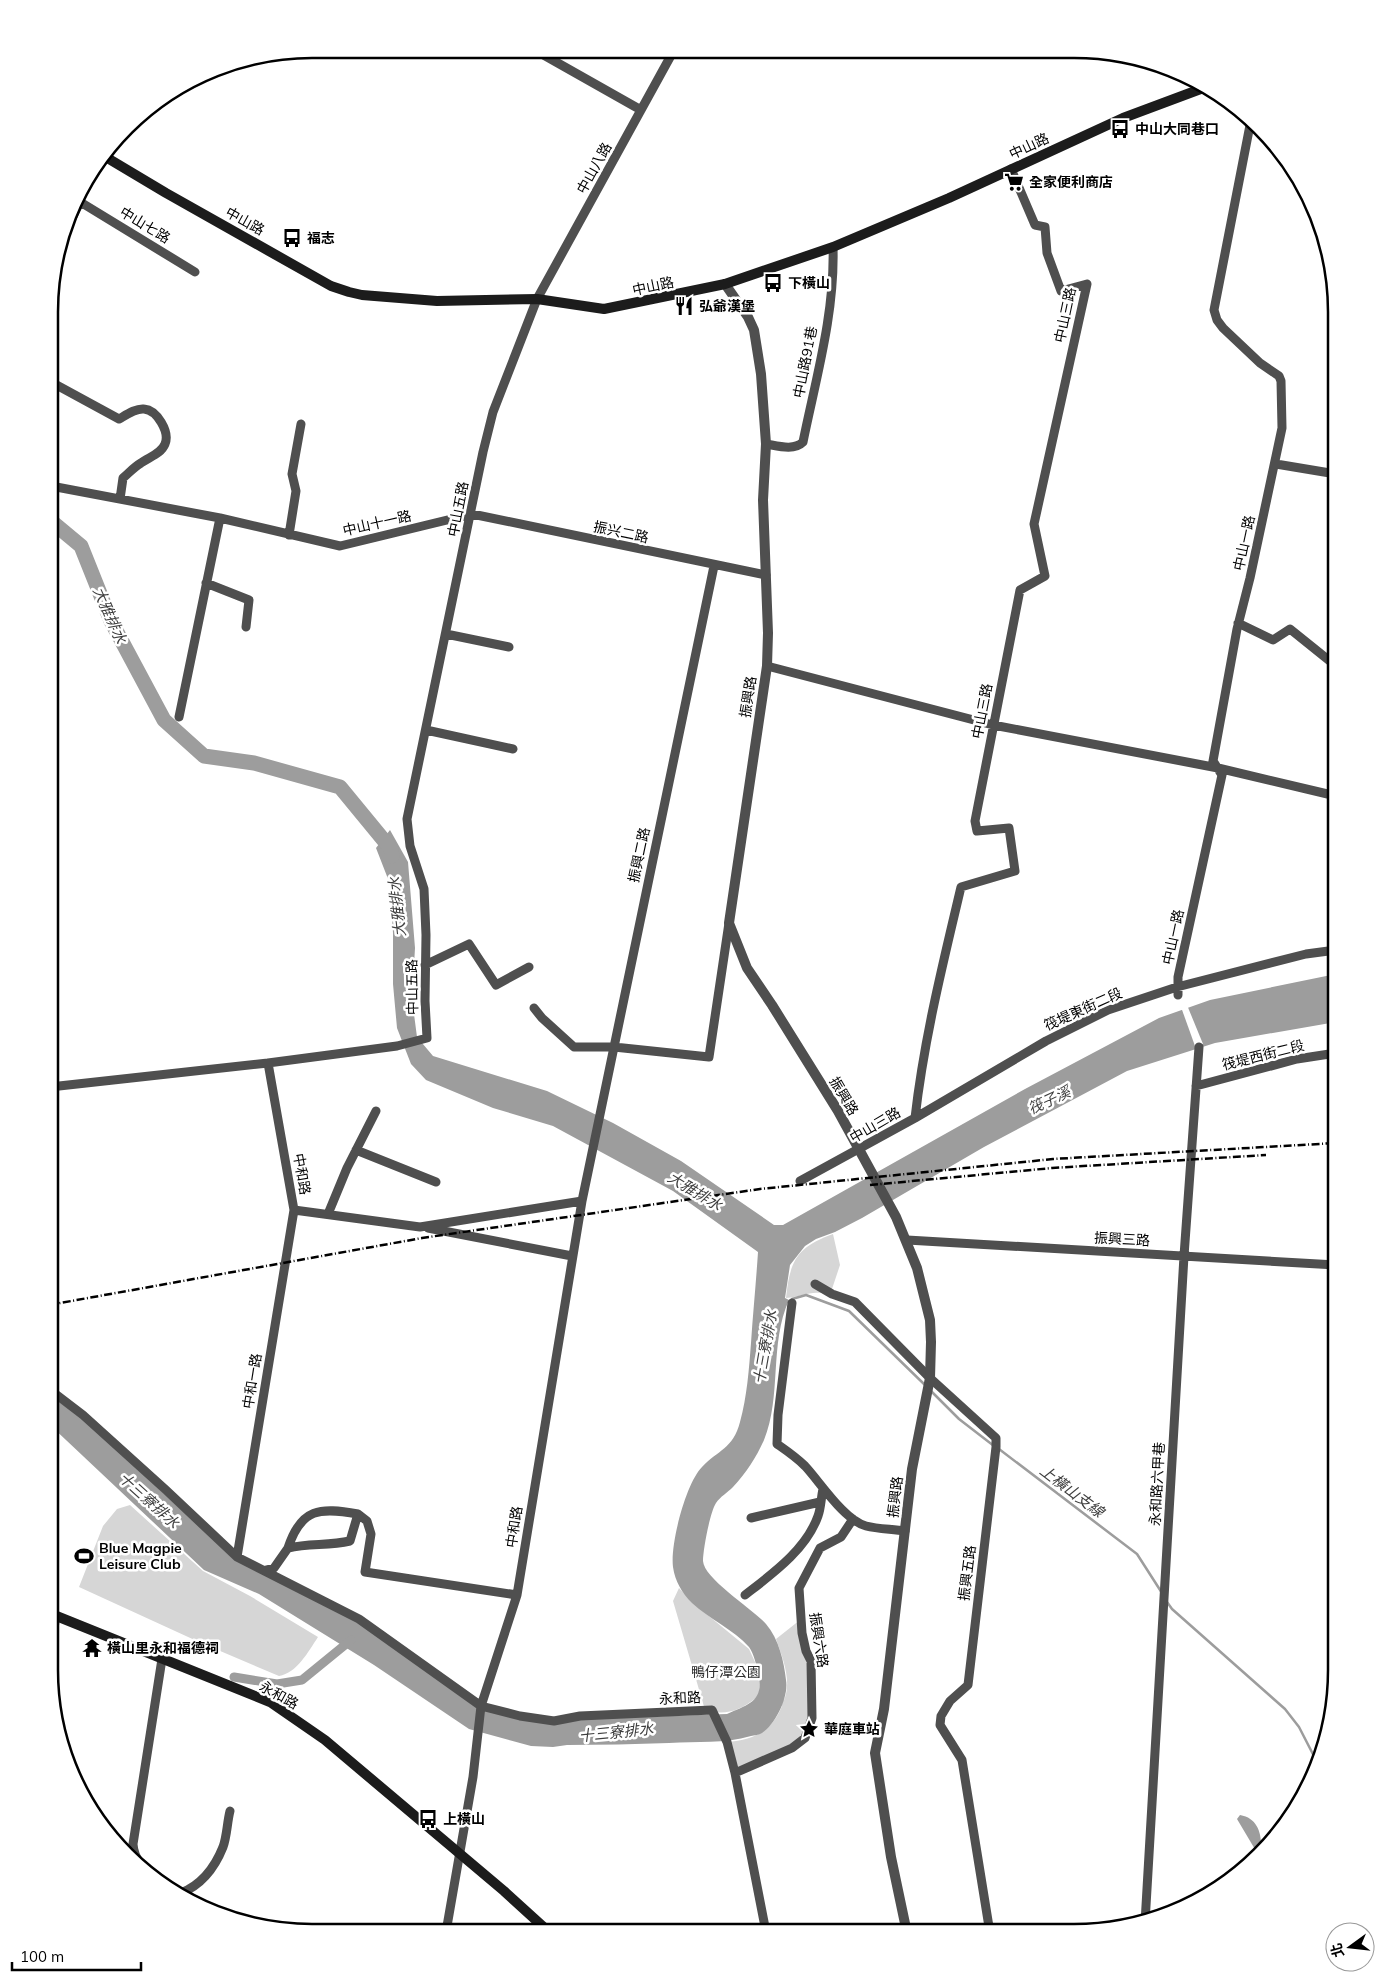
<svg xmlns="http://www.w3.org/2000/svg" width="1385" height="1982" viewBox="0 0 1385 1982" font-family="Mulish,'Noto Sans TC',sans-serif">
	<style>
		.green { fill: #d6d6d6 }
		.water { fill: #9d9d9d }
		.pier { fill: #fff }
		.lines { fill: none; stroke-linecap: round; stroke-linejoin: round }
		.stream { stroke: #9d9d9d; stroke-width: 2.5 }
		.canal { stroke: #9d9d9d; stroke-width: 9 }
		.river { stroke: #9d9d9d; stroke-width: 15 }
		.minor { stroke: #4f4f4f; stroke-width: 9 }
		.tertiary { stroke: #4f4f4f; stroke-width: 10 }
		.secondary { stroke: #1c1c1c; stroke-width: 10 }
		.rail { stroke: #000; stroke-width: 2.5; stroke-dasharray: 8 2.5 1 2.5; stroke-linecap: butt }
		.labels { text-anchor: middle; dominant-baseline: central; stroke-width: 5; stroke-linejoin: round; paint-order: stroke }
		.poi-label { font-size: 14px; font-weight: bold; fill: #000; stroke: #fff; text-anchor: start }
		.street-label { font-size: 14px; fill: #000; stroke: #fff }
		.park-label { font-size: 14px; fill: #2d2d2d; stroke: #fff }
		.water-label { font-size: 15px; font-style: italic; fill: #3e3e3e; stroke: #fff }
		.rim { fill: none; stroke: #000; stroke-width: 2.5 }
	</style>
	<rect width="100%" height="100%" fill="#fff"/>
	<path class="green" d="M833 1234 840 1265 831 1292 828 1294C809 1290 803 1297 786 1298 790 1260 797 1247 833 1234Z
		M130 1505 203 1571 250 1596 318 1637C308 1652 297 1673 279 1676L199 1642 79 1587 103 1526 117 1509Z
		M679 1588 693 1603 749 1649 755 1662 760 1681 759 1693 784 1700C792 1681 783 1659 776 1639L800 1620 806 1651 812 1718 804 1738 736 1772 727 1742C754 1740 772 1731 782 1706L756 1698C739 1711 725 1716 705 1710L673 1601Z"/>
	<path class="water" d="M390 830 408 862 415 948 412 999 417 1037 433 1056 547 1091 613 1123 681 1161 774 1225H783L1025 1089 1159 1018 1210 1000 1336 974V1022L1215 1043 1127 1071 984 1147 862 1218 835 1232 816 1239 805 1246 790 1265 785 1298 789 1300C769 1344 782 1396 764 1440 756 1458 746 1473 733 1487 728 1492 720 1497 716 1503 710 1512 703 1550 703 1561 704 1579 753 1609 766 1624 779 1639 784 1662 786 1680 789 1696 776 1724 762 1733 759 1735 754 1735 751 1736 724 1744 697 1741 669 1743 635 1744 601 1745 567 1745L553 1747 531 1746 469 1729 374 1665 259 1594 204 1570 49 1424V1395L81 1417 236 1560 357 1621 503 1715 581 1719 727 1714C749 1704 765 1701 758 1672 756 1664 754 1654 749 1647 733 1629 709 1619 692 1603 682 1593 675 1581 673 1567 670 1544 686 1483 702 1467 718 1450 733 1449 740 1422 747 1397 749 1369 751 1343 753 1313 756 1283 758 1252L673 1191 553 1126 493 1108 426 1080 411 1064 397 1028 393 984V933L390 884 376 848Z
		M1240 1815C1258 1818 1262 1834 1261 1850L1256 1851 1237 1819Z"/>
	<path class="pier" d="M1187 1005 1203 1044 1195 1046 1181 1007Z"/>
	<g class="lines">
		<path class="stream" d="M792 1299 806 1295 849 1311 925 1385
			M931 1391 959 1419 994 1446
			M999 1449 1137 1554 1162 1593
			M1167 1602 1172 1609 1285 1709 1299 1727 1318 1764"/>
		<path class="canal" d="M49 1636 55 1623
			M234 1677 277 1684 302 1680 351 1640"/>
		<path class="river" d="M51 521 81 546 111 621 164 720 204 756 254 763 340 787 391 849 392 856"/>
		<path class="minor" d="M533 49 641 110
			M77 200 195 272
			M70 222 80 202
			M51 382 119 419C126 415 136 408 144 409 157 410 170 432 165 444 161 454 149 457 141 463 134 467 129 473 123 478L120 499
			M766 444C778 446 794 451 803 442 816 378 835 313 833 247
			M1276 464 1336 474
			M51 486 220 518 340 546 472 514 766 575
			M289 535 296 491 292 474 301 424
			M206 583 249 600 246 627
			M1238 623 1273 640 1290 629 1336 666
			M446 634 509 647
			M767 666 993 725 1218 768 1336 796
			M179 717 220 518
			M426 730 513 749
			M425 965 469 944 496 985 529 967
			M1178 995V977L1222 775 1213 761 1237 629 1250 578 1282 428 1281 381 1279 376 1260 363 1223 328 1217 320 1214 310 1251 120
			M534 1008 542 1018 574 1047H614L709 1057 729 923
			M1196 1086 1297 1059 1336 1053
			M50 1087 268 1063 397 1046 427 1038 425 1001 426 935 424 889 410 846 407 819 483 452 493 412 537 299 674 50
			M915 1118 1046 1041 1108 1010 1177 987 1306 954 1336 950
			M356 1150 436 1182
			M800 1181 915 1118C924 1039 943 963 961 887L1015 871 1009 828 977 831 975 821 1020 590 1045 576 1034 524 1087 284 1061 291 1047 253 1045 227 1035 225 1011 169
			M294 1210 420 1227 582 1201
			M328 1214 347 1168 376 1111
			M428 1228 572 1256
			M907 1240 1336 1265
			M815 1284 832 1294 855 1302 930 1378 996 1438V1447L968 1685 950 1701 941 1716 940 1725 962 1760 990 1933
			M792 1303 778 1415 777 1444C787 1451 796 1457 805 1466 820 1482 844 1520 866 1526 878 1529 892 1529 905 1531
			M49 1389 83 1415 166 1490 237 1557 359 1619 481 1706 520 1716 554 1721 580 1716 712 1710 727 1742 735 1773 766 1932
			M751 1518 820 1502
			M288 1548C301 1508 320 1507 358 1514
			M237 1557 294 1210 268 1063
			M266 1570 274 1568 288 1548C310 1543 328 1546 350 1541L358 1514 367 1521 371 1534 365 1572 517 1595
			M745 1595C772 1574 806 1550 818 1516 821 1508 821 1498 823 1489
			M162 1659 133 1844C134 1864 151 1873 165 1886V1888
			M735 1773 792 1748 805 1738 812 1718 811 1661 806 1651 802 1633 799 1588 820 1548 841 1537 853 1519
			M165 1886 181 1893C201 1885 215 1867 223 1847 227 1836 227 1823 230 1811
			M1145 1923 1184 1256 1199 1047
			M446 1932 473 1777 481 1706 517 1595 582 1201 714 566"/>
		<path class="tertiary" d="M725 284 748 317 754 330 761 374 766 444 763 500 768 633 767 666 729 923 747 968 772 1005 838 1111 896 1217 917 1268 930 1320 931 1342 930 1378 912 1469 884 1709 875 1753 891 1857 907 1933"/>
		<path class="secondary" d="M104 156 166 193 331 286 349 292 362 295 437 301 537 299 604 309 725 284 833 247 949 198 1123 118 1206 87
			M49 1613 270 1702 325 1740 504 1891 549 1932"/>
		<path class="rail" d="M870 1185 1052 1168 1266 1155
			M49 1305 422 1238 760 1189 1053 1159 1336 1143"/>
	</g>
	<defs>
		<g id="bus-bare" transform="scale(1.5)"><path d="M-5-6H5V4H4V6H2V4H-2V6H-4V4H-5ZM-3.5-4V0h7V-4ZM-3.5 1.2v1.5H-2V1.2ZM2 1.2v1.5H3.5V1.2Z" fill="#000" stroke="#fff" stroke-width="2.5" paint-order="stroke"/></g>
		<g id="supermarket-bare" transform="scale(1.5)"><path d="M-6-5.5h2.5l.6 2H6L4.5 2H-2.5L-4.4-4H-6ZM-1.5 3.2a1.3 1.3 0 1 0 .1 0ZM3 3.2a1.3 1.3 0 1 0 .1 0Z" fill="#000" stroke="#fff" stroke-width="2.5" paint-order="stroke"/></g>
		<g id="restaurant-bare" transform="scale(1.5)"><path d="M-5-6h1v4h1v-4h1v4h1v-4h1v5L-1.5 .5V6h-2V.5L-5-1ZM5-6V6H3V1.5H1.5Q1.5-4 5-6Z" fill="#000" stroke="#fff" stroke-width="2.5" paint-order="stroke"/></g>
		<g id="stadium-bare" transform="scale(1.5)"><path d="M0-5a6.5 5 0 1 0 0 10a6.5 5 0 1 0 0-10ZM-3.5-1.8h7v3.6h-7Z" fill="#000" stroke="#fff" stroke-width="2.5" paint-order="stroke"/></g>
		<g id="temple-bare" transform="scale(1.5)"><path d="M0-6L5-2H3V0L6.5 2.5H4V6H1.5V3h-3V6H-4V2.5H-6.5L-3 0V-2H-5Z" fill="#000" stroke="#fff" stroke-width="2.5" paint-order="stroke"/></g>
		<g id="sight-bare" transform="scale(1.5)"><path d="M0-6L1.8-2.2L6-1.7L2.9 1.2L3.7 5.4L0 3.3L-3.7 5.4L-2.9 1.2L-6-1.7L-1.8-2.2Z" fill="#000" stroke="#fff" stroke-width="2.5" paint-order="stroke"/></g>
	</defs>
	<g fill-rule="evenodd">
		<use href="#bus-bare" x="1120" y="129"/>
		<use href="#supermarket-bare" x="1014" y="182"/>
		<use href="#bus-bare" x="292" y="238"/>
		<use href="#bus-bare" x="773" y="283"/>
		<use href="#restaurant-bare" x="684" y="306"/>
		<use href="#stadium-bare" x="84" y="1556"/>
		<use href="#temple-bare" x="92" y="1648"/>
		<use href="#sight-bare" x="809" y="1729"/>
		<use href="#bus-bare" x="428" y="1819"/>
	</g>
	<g class="labels">
		<g class="poi-label">
			<text x="1135" y="129">中山大同巷口</text>
			<text x="1029" y="182">全家便利商店</text>
			<text x="307" y="238">福志</text>
			<text x="788" y="283">下橫山</text>
			<text x="699" y="306">弘爺漢堡</text>
			<text x="99" y="1548">Blue Magpie<tspan x="99" dy="16">Leisure Club</tspan></text>
			<text x="107" y="1648">橫山里永和福德祠</text>
			<text x="824" y="1729">華庭車站</text>
			<text x="443" y="1819">上橫山</text>
		</g>
		<g class="street-label">
			<text transform="translate(1029 146) rotate(-25)">中山路</text>
			<text transform="translate(594 168) rotate(-61)">中山八路</text>
			<text transform="translate(245 221) rotate(29)">中山路</text>
			<text transform="translate(145 225) rotate(31)">中山七路</text>
			<text transform="translate(653 286) rotate(-12)">中山路</text>
			<text transform="translate(1065 315) rotate(-78)">中山三路</text>
			<text transform="translate(805 362) rotate(-79)">中山路91巷</text>
			<text transform="translate(458 509) rotate(-79)">中山五路</text>
			<text transform="translate(377 523) rotate(-13)">中山十一路</text>
			<text transform="translate(621 532) rotate(12)">振兴二路</text>
			<text transform="translate(1244 543) rotate(-78)">中山一路</text>
			<text transform="translate(748 697) rotate(-81)">振興路</text>
			<text transform="translate(982 711) rotate(-79)">中山三路</text>
			<text transform="translate(639 855) rotate(-78)">振興二路</text>
			<text transform="translate(1173 937) rotate(-78)">中山一路</text>
			<text transform="translate(412 987) rotate(-91)">中山五路</text>
			<text transform="translate(1083 1009) rotate(-24)">筏堤東街二段</text>
			<text transform="translate(1263 1055) rotate(-14)">筏堤西街二段</text>
			<text transform="translate(844 1096) rotate(59)">振興路</text>
			<text transform="translate(875 1125) rotate(-30)">中山三路</text>
			<text transform="translate(302 1174) rotate(80)">中和路</text>
			<text transform="translate(1122 1239) rotate(3)">振興三路</text>
			<text transform="translate(252 1381) rotate(-81)">中和一路</text>
			<text transform="translate(1157 1484) rotate(-87)">永和路六甲巷</text>
			<text transform="translate(895 1497) rotate(-83)">振興路</text>
			<text transform="translate(514 1527) rotate(-81)">中和路</text>
			<text transform="translate(967 1573) rotate(-83)">振興五路</text>
			<text transform="translate(819 1640) rotate(81)">振興六路</text>
			<text transform="translate(279 1695) rotate(29)">永和路</text>
			<text transform="translate(680 1698) rotate(-3)">永和路</text>
		</g>
		<g class="park-label">
			<text x="726" y="1672">鴨仔潭公園</text>
		</g>
		<g class="water-label">
			<text transform="translate(110 615) rotate(66)">大雅排水</text>
			<text transform="translate(397 907) rotate(-96)">大雅排水</text>
			<text transform="translate(1049 1100) rotate(-25)">筏子溪</text>
			<text transform="translate(695 1191) rotate(31)">大雅排水</text>
			<text transform="translate(765 1347) rotate(-80)">十三寮排水</text>
			<text transform="translate(1072 1491) rotate(37)">上橫山支線</text>
			<text transform="translate(149 1500) rotate(42)">十三寮排水</text>
			<text transform="translate(616 1732) rotate(-6)">十三寮排水</text>
		</g>
	</g>
	<path d="M0 0H1385V1982H0ZM312 58H1074A254 254 0 0 1 1328 312V1670A254 254 0 0 1 1074 1924H312A254 254 0 0 1 58 1670V312A254 254 0 0 1 312 58Z" fill="#fff" fill-rule="evenodd"/>
	<path class="rim" d="M312 58H1074A254 254 0 0 1 1328 312V1670A254 254 0 0 1 1074 1924H312A254 254 0 0 1 58 1670V312A254 254 0 0 1 312 58Z"/>
	<g transform="translate(1350 1947) rotate(255)"><circle r="24" fill="#ffffff" stroke="#999999"/>
	<path d="M0-4L9 19L0 12L-9 19Z" fill="#000000"/>
	<text y="-8" font-size="14" font-weight="bold" text-anchor="middle" fill="#000000">北</text>
	</g>
	<path d="M12 1962v8h129v-8" fill="none" stroke="#000000" stroke-width="2.5"/>
	<text x="20" y="1962" font-size="15" fill="#000000" stroke="#ffffff" stroke-width="4" paint-order="stroke">100 m</text>
</svg>
